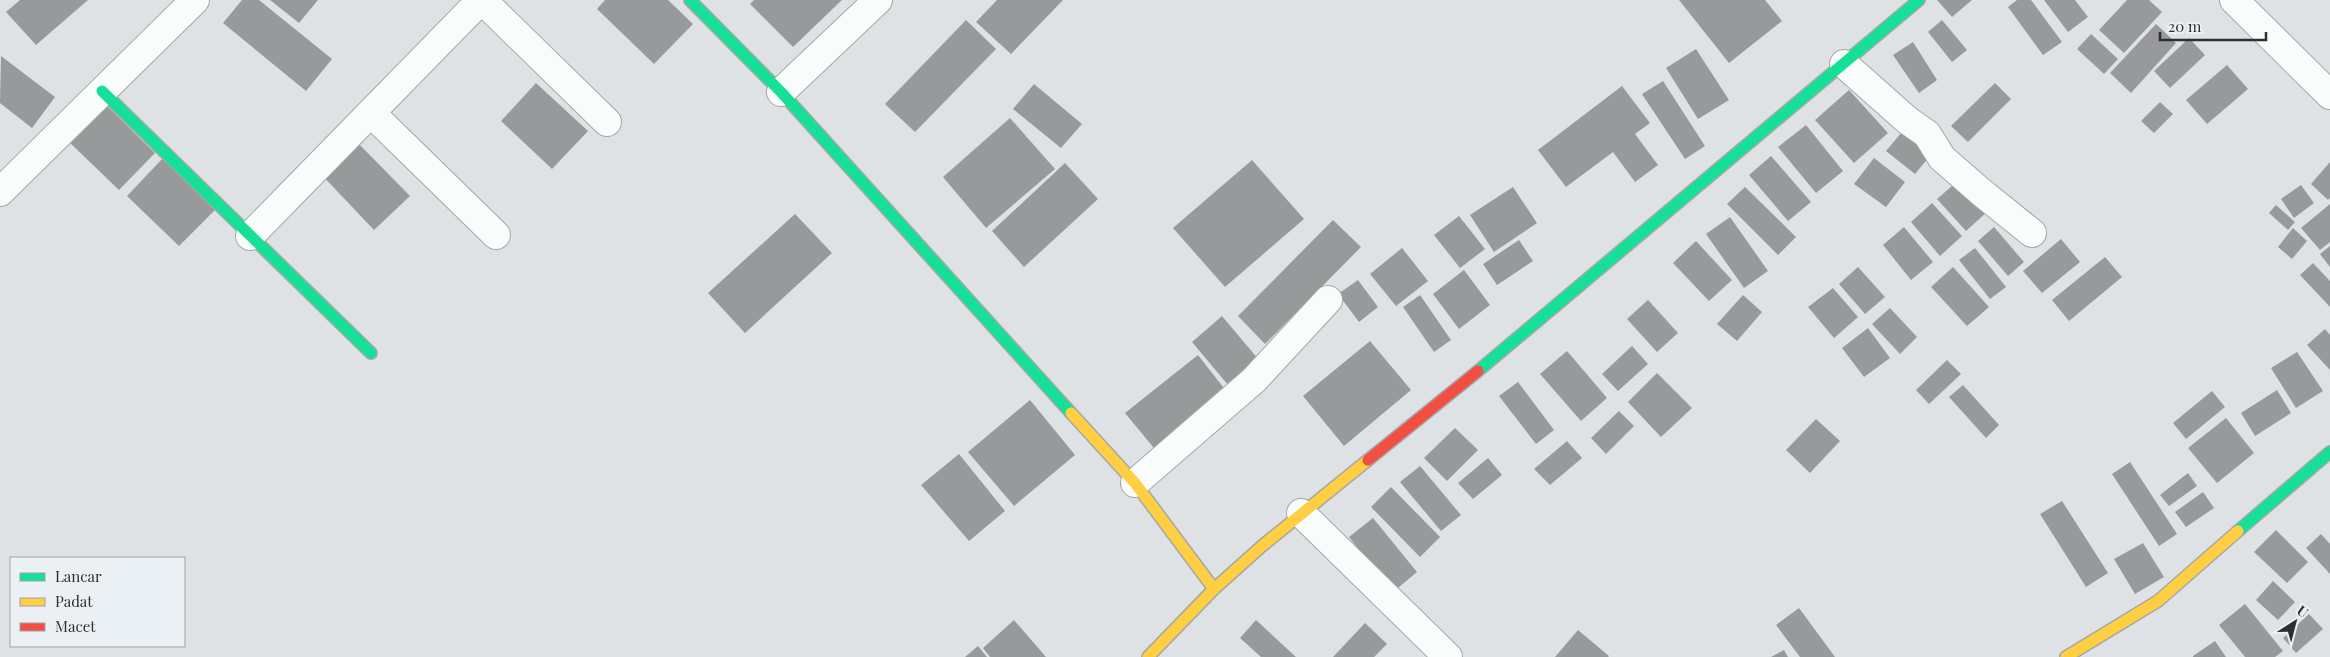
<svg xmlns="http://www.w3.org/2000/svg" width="2330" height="657" viewBox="0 0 2330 657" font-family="'Playfair Display',serif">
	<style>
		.building { fill: #98999b }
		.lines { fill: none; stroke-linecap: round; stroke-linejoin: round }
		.street-casing { stroke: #a5a7a8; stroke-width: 30 }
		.fast-casing { stroke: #a5a7a8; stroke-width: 14 }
		.slow-casing { stroke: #a5a7a8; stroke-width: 14 }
		.jam-casing { stroke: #a5a7a8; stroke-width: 14 }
		.street { stroke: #fafbfb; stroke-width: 28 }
		.fast { stroke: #16e098; stroke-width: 11 }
		.slow { stroke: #ffcf43; stroke-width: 11 }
		.jam { stroke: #f24e42; stroke-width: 11 }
	</style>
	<rect width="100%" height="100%" fill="#dfe2e5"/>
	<path class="building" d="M20 0H88L36 45 6 12Z
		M242 0H259L332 59 306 91 223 23Z
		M270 0H318L299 23Z
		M605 0H668L693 24 654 64 597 9Z
		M754 0H842L793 47 750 4Z
		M997 0H1063L1011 54 976 22Z
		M1679 0H1765L1782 21 1729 63Z
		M1937 0H1972L1952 17Z
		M2017 0H2031L2062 42 2043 55 2008 7Z
		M2044 0H2075L2088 17 2068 32Z
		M2127 0H2149L2162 12 2124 53 2099 30Z
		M966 20 996 49 915 132 885 104Z
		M1942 20 1967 50 1952 62 1928 32Z
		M2156 24 2176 43 2131 93 2110 73Z
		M2091 34 2118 59 2104 74 2077 49Z
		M2189 38 2205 55 2170 88 2154 71Z
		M1913 42 1937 80 1919 93 1893 55Z
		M1696 49 1729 100 1698 119 1666 68Z
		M1 56 55 97 32 128 0 103Z
		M2227 65 2248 89 2207 124 2186 100Z
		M1663 81 1705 146 1685 159 1642 94Z
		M536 83 588 131 552 169 501 121Z
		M1995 83 2011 99 1968 142 1951 126Z
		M1034 84 1082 124 1061 148 1013 109Z
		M1622 86 1650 123 1635 134 1658 165 1635 182 1613 152 1566 187 1538 150Z
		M1849 90 1888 133 1854 163 1815 120Z
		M103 102 155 153 119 190 67 140Z
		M2160 102 2173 114 2154 133 2141 121Z
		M1010 118 1055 169 986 228 943 177Z
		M1806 125 1843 171 1816 193 1778 147Z
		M1906 127 1934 151 1915 174 1886 151Z
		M354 139 410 196 374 230 319 172Z
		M1771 156 1811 202 1788 221 1749 175Z
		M163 158 216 209 179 246 127 196Z
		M1874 158 1905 182 1886 207 1854 184Z
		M1252 160 1304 219 1225 287 1173 228Z
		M2330 162V198L2328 200 2311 184Z
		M1065 163 1098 199 1024 267 992 231Z
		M1959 180 1987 212 1966 231 1937 199Z
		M2301 185 2314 203 2294 218 2281 199Z
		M1513 187 1537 223 1494 252 1470 215Z
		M1745 187 1796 237 1778 255 1727 204Z
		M1932 203 1962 236 1940 256 1911 222Z
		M2330 204V242L2320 250 2301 228Z
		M2276 205 2295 222 2288 230 2269 213Z
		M795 214 832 253 745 333 708 293Z
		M1459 216 1485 249 1460 268 1434 235Z
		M1730 217 1768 271 1744 288 1706 234Z
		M1333 220 1361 247 1265 344 1238 316Z
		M1904 227 1933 262 1911 280 1883 245Z
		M1994 227 2024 262 2008 276 1978 241Z
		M2293 228 2307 241 2292 259 2278 247Z
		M2061 239 2080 262 2042 293 2023 271Z
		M1519 240 1533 261 1497 285 1483 264Z
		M1696 241 1732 280 1709 301 1673 263Z
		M2330 246V267L2320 254Z
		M1402 248 1428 281 1396 306 1370 274Z
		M1975 248 2006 287 1990 299 1959 260Z
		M2105 257 2122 277 2069 321 2052 300Z
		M2313 263 2330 281V307L2300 275Z
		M1858 267 1885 297 1865 314 1839 284Z
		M1953 267 1989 307 1967 326 1931 287Z
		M1464 270 1490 305 1459 329 1433 294Z
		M1358 280 1378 307 1359 322 1338 294Z
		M1833 288 1858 317 1834 338 1808 307Z
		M1420 295 1451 340 1434 352 1403 307Z
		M1743 295 1762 312 1737 341 1717 324Z
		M1648 300 1678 333 1657 352 1627 319Z
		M1890 308 1917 337 1900 354 1872 324Z
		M1222 316 1264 366 1234 392 1192 342Z
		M1868 328 1890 358 1864 377 1842 348Z
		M2325 329 2330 335V370L2307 345Z
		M1370 341 1411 390 1344 446 1303 396Z
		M1632 346 1648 364 1618 391 1602 374Z
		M1567 351 1607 398 1581 421 1540 374Z
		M2297 352 2323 391 2296 408 2271 368Z
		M1198 355 1230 396 1158 453 1125 413Z
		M1947 360 1961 374 1929 404 1916 390Z
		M1657 373 1692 408 1661 437 1628 402Z
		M1518 382 1554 430 1536 444 1499 396Z
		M1963 385 1999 425 1986 438 1949 397Z
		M2277 390 2291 413 2255 436 2241 413Z
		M2212 391 2225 407 2186 439 2173 423Z
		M1030 400 1075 455 1014 506 968 452Z
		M1619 411 1634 426 1606 454 1591 438Z
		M2226 418 2254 453 2217 483 2188 448Z
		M1816 419 1840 441 1810 473 1786 450Z
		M1455 428 1478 450 1447 481 1424 458Z
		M1567 441 1582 458 1550 485 1534 469Z
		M959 454 1005 511 969 541 921 485Z
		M1488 458 1502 475 1473 499 1458 483Z
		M2130 462 2177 534 2159 546 2112 474Z
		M1420 466 1461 515 1441 531 1400 482Z
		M2188 473 2197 486 2169 506 2160 495Z
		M1391 487 1440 537 1420 557 1371 507Z
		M2203 492 2214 508 2186 527 2175 512Z
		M2062 501 2108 573 2086 587 2040 514Z
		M1373 518 1417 572 1393 592 1349 537Z
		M2276 530 2308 562 2287 583 2254 552Z
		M2321 534 2330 544V574L2306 548Z
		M2143 543 2164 577 2135 594 2114 559Z
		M2273 581 2295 602 2278 620 2256 600Z
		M2245 604 2283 651 2275 657H2245L2219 625Z
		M1799 608 1835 657H1800L1776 625Z
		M2309 614 2323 629 2296 653 2283 638Z
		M1014 620 1046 657H990L983 648Z
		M1256 620 1296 657H1261L1240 638Z
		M1365 623 1387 644 1374 657H1333Z
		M1578 630 1609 656 1608 657H1555Z
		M2215 641 2226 657H2193V656Z
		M978 646 987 657H965Z
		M1784 650 1788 657H1771Z"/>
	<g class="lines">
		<g class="street-casing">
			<path id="street" d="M482 0 607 122
				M2234 0 2330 95
				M1844 64 1907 120 1927 134 1942 158 1981 192 2032 233
				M781 92 878 0
				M371 113 496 235
				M0 192 195 0
				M250 236 481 0
				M1135 483 1254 380 1328 300
				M1301 513 1448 657"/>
		</g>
		<g class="fast-casing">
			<path id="fast" d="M690 0 781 92 1071 413
				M102 91 371 353
				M1478 371 1919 0
				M2238 531 2330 452"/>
		</g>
		<g class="slow-casing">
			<path id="slow" d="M1071 413 1135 483 1214 589
				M1148 657 1214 589 1262 546 1368 460
				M2066 657 2158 601 2238 531"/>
		</g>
		<g class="jam-casing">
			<path id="jam" d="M1368 460 1478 371"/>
		</g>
		<use href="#street" class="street"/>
		<use href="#fast" class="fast"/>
		<use href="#slow" class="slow"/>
		<use href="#jam" class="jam"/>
	</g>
	<rect x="10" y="557" width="175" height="90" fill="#ebf0f4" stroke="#9fa2a5"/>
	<rect x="20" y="573" width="25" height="8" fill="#16e098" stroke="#9fa2a5"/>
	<text x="55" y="582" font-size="15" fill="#2c2e2f">Lancar</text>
	<rect x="20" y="598" width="25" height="8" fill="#ffcf43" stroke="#9fa2a5"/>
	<text x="55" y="607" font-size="15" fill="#2c2e2f">Padat</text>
	<rect x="20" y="623" width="25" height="8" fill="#f24e42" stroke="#9fa2a5"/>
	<text x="55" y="632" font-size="15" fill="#2c2e2f">Macet</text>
	<g transform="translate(2295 622) rotate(36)" stroke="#ebf0f4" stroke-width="4" paint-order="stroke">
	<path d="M0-4L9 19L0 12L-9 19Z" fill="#2c2e2f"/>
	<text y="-8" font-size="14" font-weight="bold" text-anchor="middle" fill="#2c2e2f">U</text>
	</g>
	<path d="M2160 32v8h106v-8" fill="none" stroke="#2c2e2f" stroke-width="2.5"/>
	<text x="2168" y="32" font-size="15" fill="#2c2e2f" stroke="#ebf0f4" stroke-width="4" paint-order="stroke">20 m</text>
</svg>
